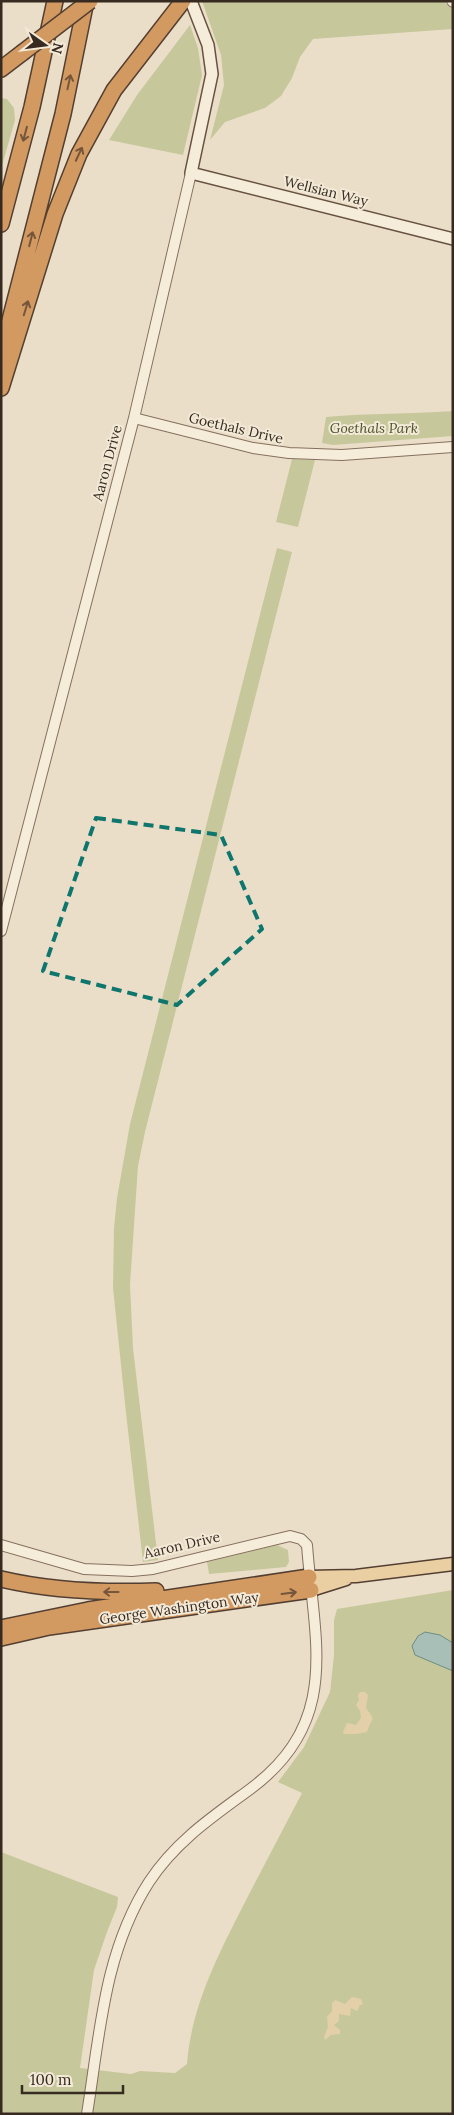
<svg xmlns="http://www.w3.org/2000/svg" width="454" height="2115" viewBox="0 0 454 2115" font-family="Lora,serif">
	<style>
		.green { fill: #c6c89c }
		.sand { fill: #e4d0a8 }
		.water { fill: #a8bfb7; stroke: #708d84 }
		.lines { fill: none; stroke-linecap: round; stroke-linejoin: round }
		.tertiary-casing { stroke: #85705e; stroke-width: 12 }
		.secondary-casing { stroke: #675241; stroke-width: 14 }
		.primary-casing { stroke: #533f32; stroke-width: 15 }
		.motorway-casing { stroke: #533f32; stroke-width: 18 }
		.tertiary { stroke: #f6ecda; stroke-width: 10 }
		.secondary { stroke: #f6ecda; stroke-width: 11 }
		.primary { stroke: #eacfa3; stroke-width: 12 }
		.motorway { stroke: #d29961; stroke-width: 15 }
		.motorway-bridge-casing { stroke: #533f32; stroke-width: 18; stroke-linecap: butt }
		.motorway-bridge { stroke: #d29961; stroke-width: 15 }
		.oneway { stroke: #75563b }
		.marked { fill: none; stroke: #0f766e; stroke-width: 4; stroke-dasharray: 10 6; stroke-linejoin: round }
		.labels { text-anchor: middle; dominant-baseline: central; stroke-width: 4; stroke-linejoin: round; paint-order: stroke }
		.street-label { font-size: 14px; fill: #372a21; stroke: #f3e9d7 }
		.park-label { font-size: 14px; font-style: italic; fill: #4a5129; stroke: #f3e9d7 }
	</style>
	<rect width="100%" height="100%" fill="#ebdec8"/>
	<path class="green" d="M202 1H443L453 10V29L313 39 300 57 292 78 281 96 265 108 225 122 210 140 224 85 221 55Z
		M190 25 198 48 202 75 183 155 109 140 137 95Z
		M1 98 7 99 14 108 15 120 1 169Z
		M453 411V436L333 445 322 443 326 417C368 413 410 414 453 411Z
		M292 459 315 460 298 527 276 522Z
		M277 548 292 552 145 1132 138 1166 130 1285 133 1348 158 1560 143 1562 126 1413 113 1288 114 1228 117 1198 130 1124Z
		M277 1545 288 1550 289 1562 286 1567 209 1574 207 1562Z
		M453 1590V2114H1V1852L118 1897 117 1907 107 1932 94 1970 80 2068 131 2074 140 2071 175 2073 187 2064C191 2008 217 1957 242 1908 262 1869 282 1831 302 1793L278 1782 304 1747 330 1692 334 1655V1620L337 1609Z"/>
	<path class="sand" d="M360 1692H365L368 1695 366 1708C377 1723 372 1715 367 1732L356 1734H344L343 1732 347 1723 356 1725 361 1718 360 1711 356 1705 359 1700 358 1695Z
		M352 1997 361 1999 363 2004 360 2005 357 2011 351 2008 350 2016 339 2014V2021L334 2025 340 2030V2034L331 2035 325 2040 324 2037 328 2027 327 2017 332 2011V2003L335 2000 345 2004Z"/>
	<path class="water" d="M425 1632 440 1635 453 1643V1671L415 1655 412 1646 418 1636Z"/>
	<g class="lines">
		<g class="tertiary-casing">
			<path id="tertiary" d="M452 1 453 2
				M134 418 253 448 289 453 342 455 453 447
				M1 931 134 418 191 173
				M1 1545 84 1569 132 1571 153 1569 290 1536 301 1539 307 1545C314 1642 342 1722 249 1790 212 1817 175 1842 149 1882 104 1952 100 2033 87 2114"/>
		</g>
		<g class="secondary-casing">
			<path id="secondary" d="M191 1 208 45 212 74 191 173 453 239"/>
		</g>
		<g class="primary-casing">
			<path id="primary" d="M309 1577 356 1576 453 1564
				M311 1590 346 1579"/>
		</g>
		<g class="motorway-casing">
			<path id="motorway" d="M1 69 22 53
				M1 224 32 107 55 1
				M1 355 63 114 86 1
				M1 388 55 214 79 154 114 90 183 1
				M1 1579C52 1591 103 1593 156 1591
				M1 1628 88 1610 309 1577
				M1 1638 49 1627 311 1590"/>
		</g>
		<use href="#tertiary" class="tertiary"/>
		<use href="#secondary" class="secondary"/>
		<use href="#primary" class="primary"/>
		<use href="#motorway" class="motorway"/>
		<g class="motorway-bridge-casing">
			<path id="motorway-bridge" d="M22 53 90 1"/>
		</g>
		<use href="#motorway-bridge" class="motorway-bridge"/>
	</g>
	<defs><path id="oneway-shaft" d="M-6 0H5M1.5-3L5.5 0L1.5 3" fill="none" stroke-width="1.6" stroke-linecap="round" stroke-linejoin="round" transform="scale(1.25)"/></defs>
	<g class="oneway">
		<use href="#oneway-shaft" transform="translate(69 82) rotate(-78)"/>
		<use href="#oneway-shaft" transform="translate(25 134) rotate(105)"/>
		<use href="#oneway-shaft" transform="translate(79 154) rotate(-65)"/>
		<use href="#oneway-shaft" transform="translate(31 239) rotate(-76)"/>
		<use href="#oneway-shaft" transform="translate(26 308) rotate(-73)"/>
		<use href="#oneway-shaft" transform="translate(111 1592) rotate(-180)"/>
		<use href="#oneway-shaft" transform="translate(289 1593) rotate(-7)"/>
	</g>
	<path class="marked" d="M96 818 221 835 262 929 177 1005 43 971Z"/>
	<g class="labels">
		<g class="street-label">
			<text transform="translate(326 191) rotate(14)">Wellsian Way</text>
			<text transform="translate(236 428) rotate(13)">Goethals Drive</text>
			<text transform="translate(107 463) rotate(-75)">Aaron Drive</text>
			<text transform="translate(182 1545) rotate(-13)">Aaron Drive</text>
			<text transform="translate(179 1608) rotate(-8)">George Washington Way</text>
		</g>
		<g class="park-label">
			<text x="374" y="428">Goethals Park</text>
		</g>
	</g>
	<rect width="454" height="2115" fill="none" stroke="#372a21" stroke-width="5"/>
	<g transform="translate(45 45) rotate(104)" stroke="#f3e9d7" stroke-width="4" paint-order="stroke">
	<path d="M0-4L9 19L0 12L-9 19Z" fill="#372a21"/>
	<text y="-8" font-size="14" font-weight="bold" text-anchor="middle" fill="#372a21">N</text>
	</g>
	<path d="M22 2085v8h101v-8" fill="none" stroke="#372a21" stroke-width="2.5"/>
	<text x="30" y="2085" font-size="15" fill="#372a21" stroke="#f3e9d7" stroke-width="4" paint-order="stroke">100 m</text>
</svg>
